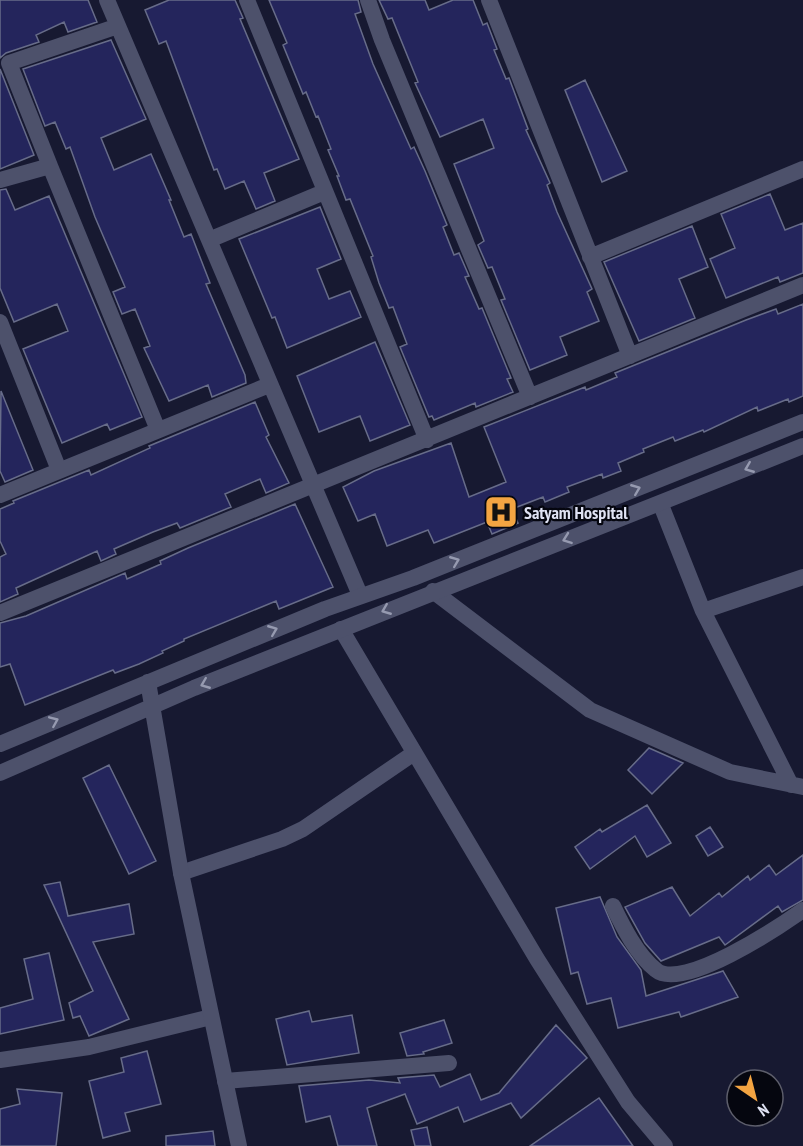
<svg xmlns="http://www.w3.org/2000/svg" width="803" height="1146" viewBox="0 0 803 1146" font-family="'PT Sans Narrow',sans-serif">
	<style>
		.building { fill: #24255c; stroke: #676c89; stroke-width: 1.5 }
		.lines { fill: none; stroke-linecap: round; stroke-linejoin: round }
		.minor { stroke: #4d516b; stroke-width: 16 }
		.tertiary { stroke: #4d516b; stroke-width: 16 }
		.oneway { stroke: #969ab0 }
		.labels { text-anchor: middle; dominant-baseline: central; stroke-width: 4.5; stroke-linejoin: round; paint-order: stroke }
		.poi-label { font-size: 18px; font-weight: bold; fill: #e0e3f4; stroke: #05060f; text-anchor: start }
	</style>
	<rect width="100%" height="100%" fill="#171931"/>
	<path class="building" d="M0 0H88L97 22 68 32 64 22 36 35 39 42 6 53 0 58Z
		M169 0H235L243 18 240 19 299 159 264 173 275 201 256 209 244 181 225 189 217 169 214 170 166 41 159 44 145 10Z
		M269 0H358L361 12 355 14 373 64 411 149 414 147 425 171 447 225 443 227 454 255 459 253 469 276 465 277 479 309 482 308 511 378 507 379 513 392 476 407 475 403 434 420 432 416 429 417 400 347 407 344 393 307 389 308 379 283 371 257 373 256 350 199 346 200 337 176H339L328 150 331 149 318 116 316 117 306 92 303 94 283 45 287 43Z
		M379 0H425L429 10 453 0H473L483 25 487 23 497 49 494 50 506 79 509 78 528 129 526 130 550 183 547 185 557 212 592 289 587 292 599 321 560 337 567 355 530 370 501 300 505 299 492 267 488 268 478 245 484 241 454 164 494 148 483 119 440 137 415 83 418 82 392 18 388 19Z
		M111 40 146 119 101 138 114 170 151 154 171 200H169L184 237 191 234 210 283 206 284 245 375 246 383 212 397 208 385 169 401 144 348 150 346 135 309 122 314 113 292 125 287 95 217 70 147 66 149 55 122 45 126 23 69Z
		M0 69 34 155 0 169Z
		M585 80 627 171 602 182 565 90Z
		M6 189 15 210 49 196 142 417 110 430 107 424 62 443 23 349 68 331 57 304 14 322 0 288V190Z
		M770 194 785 230 803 223V273L780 282 778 277 726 298 710 259 735 248 721 214Z
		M320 207 341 259 317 269 329 299 350 291 361 317 287 348 275 317 272 318 239 239Z
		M692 226 708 267 679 279 695 318 639 341 604 262Z
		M803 304V396L789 402 788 399 758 411 757 407 704 432 703 430 675 441 673 437 643 449 644 452 618 463 621 471 603 478 602 474 567 487 569 492 545 502 543 497 512 509 518 523 492 534 487 522 434 543 428 530 387 546 375 514 358 521 343 487 374 471 451 443 469 497 506 482 484 427 585 387 586 390 617 377 615 373 746 320 776 309 778 314Z
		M375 342 410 425 370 441 360 416 319 432 297 376Z
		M1 391 33 470 5 482 0 471Z
		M255 402 269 435 266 437 289 483 266 493 260 479 225 494 231 507 180 528 177 523 153 532 114 549 116 554 101 561 97 551 16 588 18 594 0 602V557L6 554 0 541V509L14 503 13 501 89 470 91 475 150 448 149 446Z
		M295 504 333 587 279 609 276 601 184 639V641L162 651 163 653 139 664 115 673 113 670 25 705 10 664 0 667V623L26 616 125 573 127 579 161 564 160 561 188 548Z
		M649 748 683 763 652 794 628 770Z
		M109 765 156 861 129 874 83 778Z
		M647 805 671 843 647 857 635 836 590 869 575 847 600 829 602 832Z
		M710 827 723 847 708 856 696 836Z
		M803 855V900L782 912 778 906 725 945 719 937 661 961 645 943 625 907 672 887 690 916 719 893 722 897 748 876 750 880 769 865 776 875Z
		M60 882 68 916 129 904 134 934 93 942 129 1019 89 1036 80 1016 73 1018 69 1003 93 991 44 885Z
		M600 897 617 937 641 970 646 996 723 971 738 997 681 1017 679 1012 618 1028 611 998 587 1004 578 972 571 974 556 908Z
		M49 953 64 1020 0 1034V1008L33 999 24 959Z
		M309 1011 312 1022 352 1015 359 1053 287 1065 276 1019Z
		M444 1020 452 1043 423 1052 424 1054 407 1056 400 1033Z
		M556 1025 587 1058 521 1118 511 1103 464 1122 458 1107 417 1124 405 1094 367 1108 377 1146H338L330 1116 306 1122 299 1086 369 1080 400 1083 398 1078 434 1075 440 1087 470 1074 481 1100 499 1093Z
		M147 1051 161 1104 125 1113 130 1131 103 1138 89 1081 124 1072 121 1058Z
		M17 1089 62 1093 56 1146H0V1109L20 1104Z
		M599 1098 633 1146H530Z
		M427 1127 431 1146H415L411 1130Z
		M213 1131 215 1146H166V1136Z"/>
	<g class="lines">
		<path class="minor" d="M107 0 360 595
			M247 0 427 440
			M368 0 382 40 530 397
			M489 0 630 356
			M50 166 158 430
			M0 180 50 166 9 63 118 26
			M209 240 324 192
			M590 257 803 169
			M0 322 59 470
			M0 495 269 385
			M661 505 703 611 791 785
			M433 591 590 710 730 772 803 787
			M703 611 803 577
			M0 613 803 285
			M341 629 537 959 628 1102 665 1146
			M181 873 282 839 303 829 414 753
			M613 906C623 927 637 955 656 970 682 992 779 927 803 910
			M0 1060 89 1047 211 1017
			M225 1081 449 1063"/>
		<path class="tertiary" d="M148 682 181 873 239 1146
			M0 744 325 609 413 578 803 422
			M0 773 194 688 803 446"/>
	</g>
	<defs><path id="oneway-chevron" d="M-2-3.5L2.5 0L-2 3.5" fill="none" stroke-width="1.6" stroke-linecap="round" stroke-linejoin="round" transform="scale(1.5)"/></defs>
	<g class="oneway">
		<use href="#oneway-chevron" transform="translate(749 468) rotate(158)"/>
		<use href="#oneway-chevron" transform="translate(636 489) rotate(-22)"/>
		<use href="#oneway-chevron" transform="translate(567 539) rotate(160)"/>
		<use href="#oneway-chevron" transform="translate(455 561) rotate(-22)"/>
		<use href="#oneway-chevron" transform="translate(386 610) rotate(158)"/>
		<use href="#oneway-chevron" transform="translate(273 630) rotate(-22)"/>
		<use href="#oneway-chevron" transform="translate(205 684) rotate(158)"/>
		<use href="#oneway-chevron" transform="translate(54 721) rotate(-23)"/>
	</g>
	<defs>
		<g id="hospital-square" transform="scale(1.725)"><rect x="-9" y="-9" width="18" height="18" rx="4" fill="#f3a442" stroke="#05060f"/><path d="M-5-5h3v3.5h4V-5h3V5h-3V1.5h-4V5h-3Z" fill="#111"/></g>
	</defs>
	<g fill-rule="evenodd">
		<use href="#hospital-square" x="501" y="512"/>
	</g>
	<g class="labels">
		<g class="poi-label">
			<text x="524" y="512">Satyam Hospital</text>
		</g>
	</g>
	<g transform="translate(755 1098) rotate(145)"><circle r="28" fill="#05060f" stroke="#5d5e6b" stroke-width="1.5"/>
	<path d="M0-4.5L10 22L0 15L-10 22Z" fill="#f3a442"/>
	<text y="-9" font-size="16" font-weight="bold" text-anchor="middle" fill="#e0e3f4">N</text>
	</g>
</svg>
